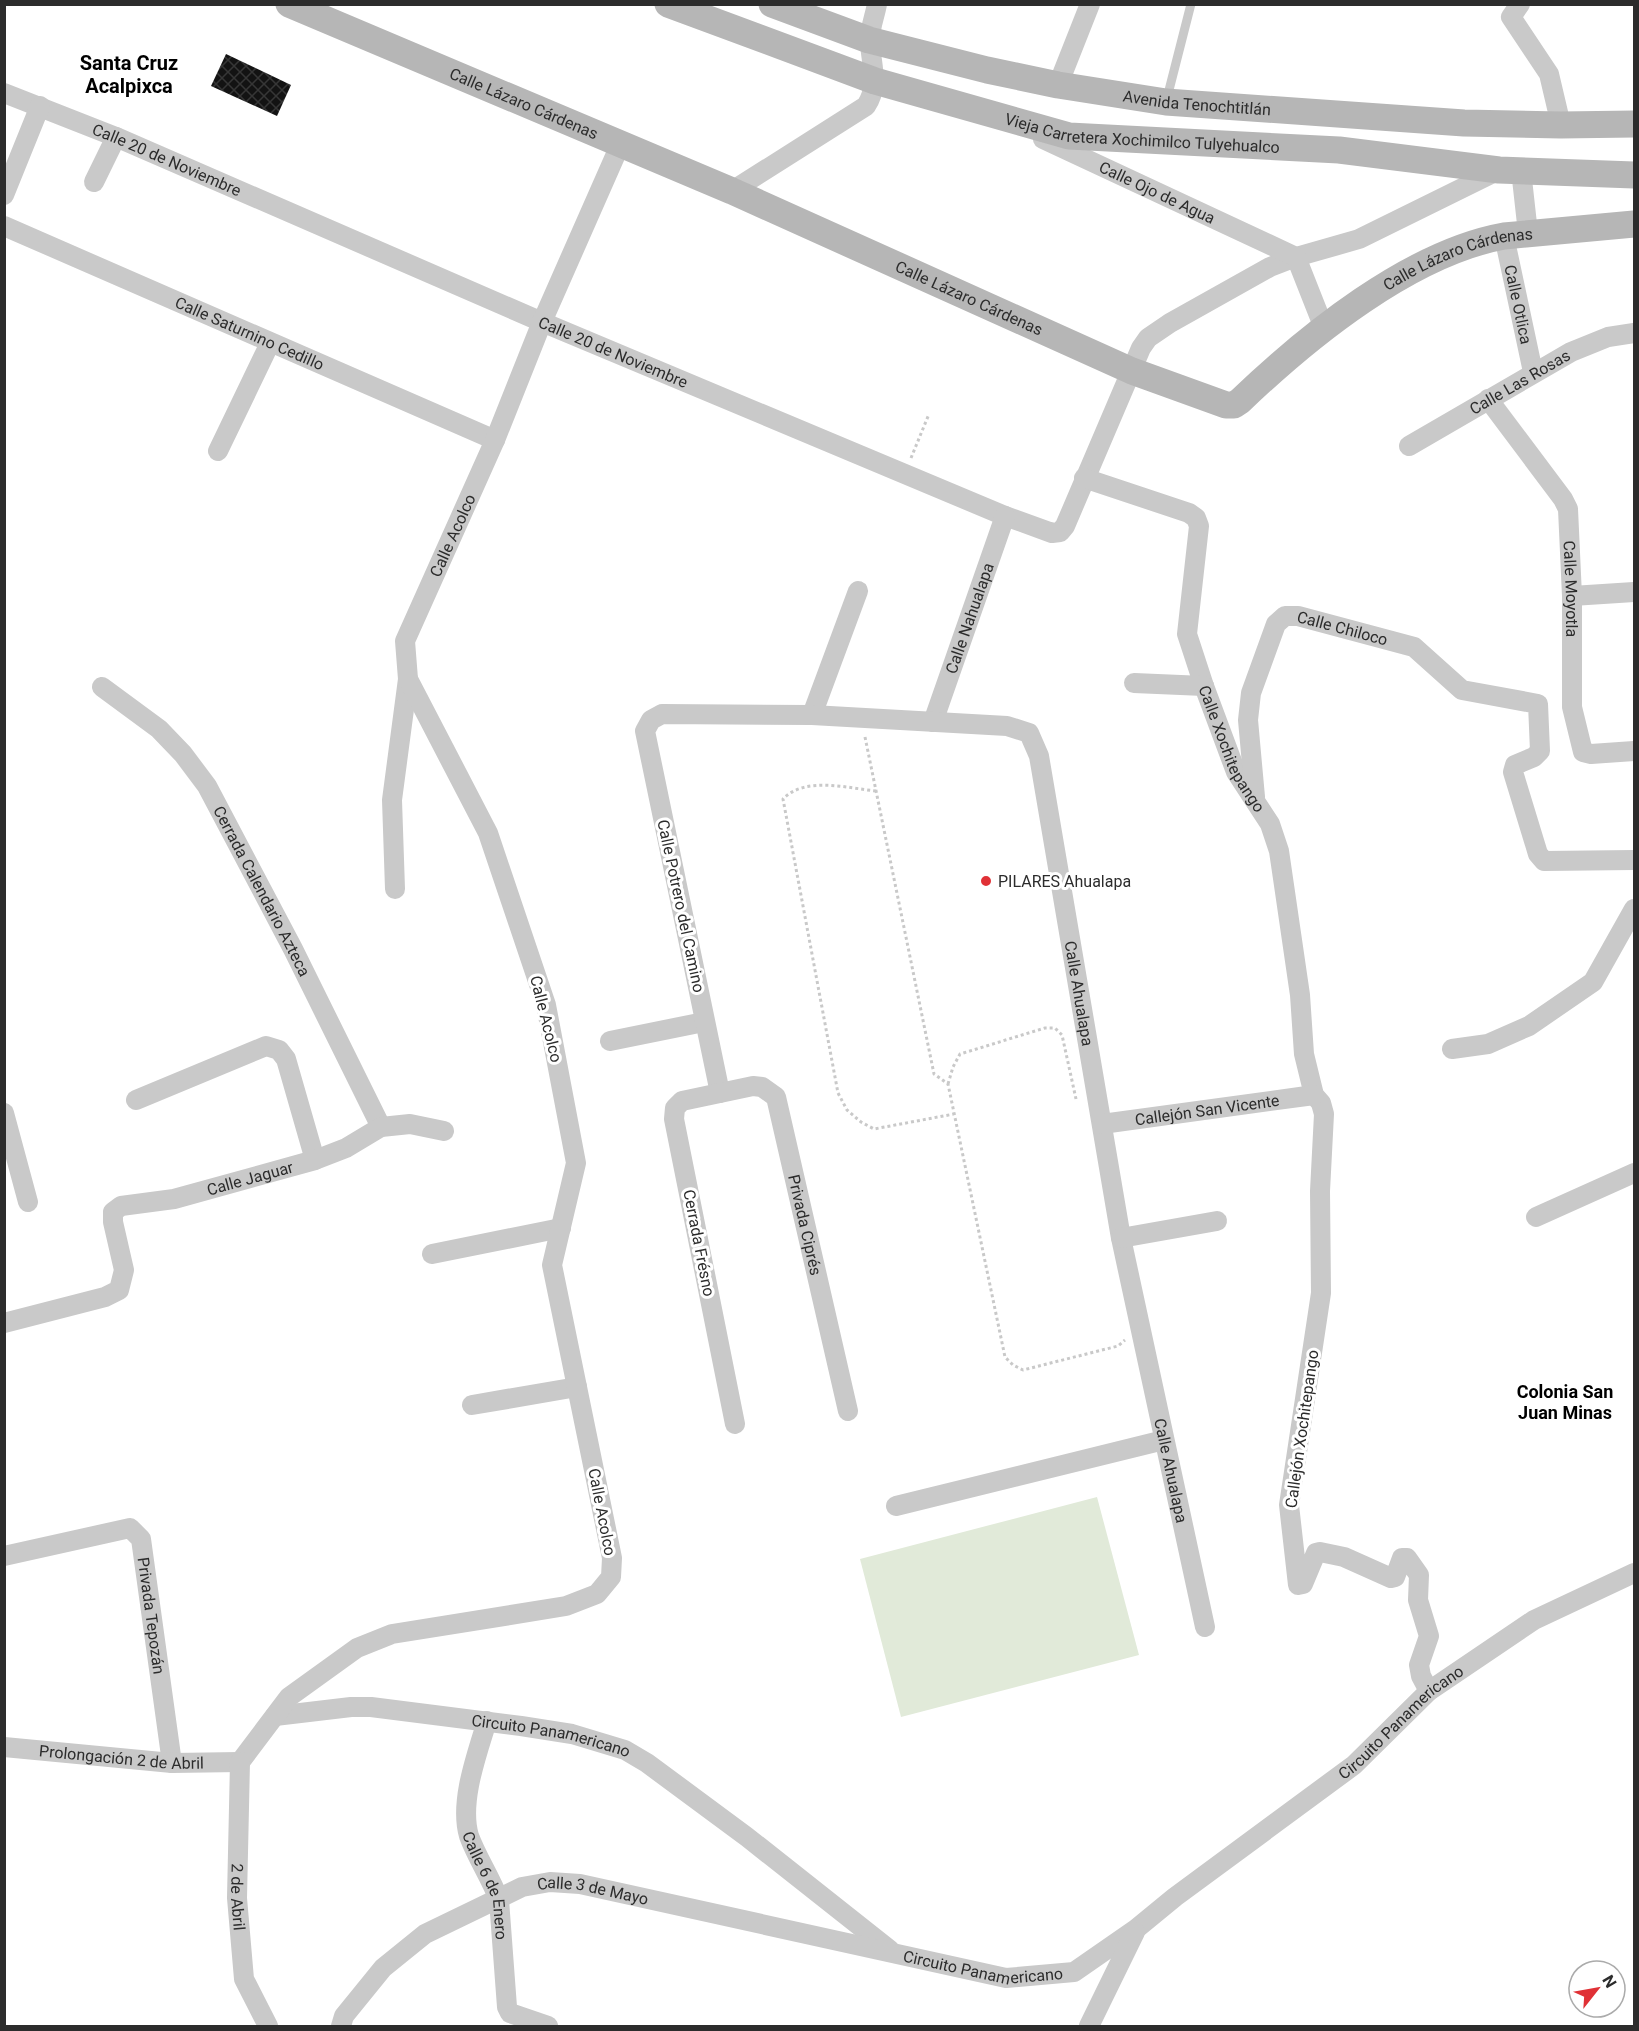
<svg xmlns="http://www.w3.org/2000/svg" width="1639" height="2031" viewBox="0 0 1639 2031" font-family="Roboto,sans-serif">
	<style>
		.pitch { fill: #e1ead9 }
		.building { fill: url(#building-cross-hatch) }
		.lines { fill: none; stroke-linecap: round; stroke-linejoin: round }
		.path { stroke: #c9c9c9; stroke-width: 3; stroke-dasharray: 3 3; stroke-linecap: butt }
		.lane { stroke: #c9c9c9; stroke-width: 9 }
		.street { stroke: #c9c9c9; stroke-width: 20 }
		.secondary { stroke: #b6b6b6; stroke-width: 27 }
		.poi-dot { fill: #e03136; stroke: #fff; stroke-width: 2 }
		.labels { text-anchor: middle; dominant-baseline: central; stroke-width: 6; stroke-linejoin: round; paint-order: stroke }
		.street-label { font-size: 16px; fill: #2c2c2c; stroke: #fff }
		.poi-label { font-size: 16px; fill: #2c2c2c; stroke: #fff; text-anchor: start }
		.neighbourhood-label { font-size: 18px; font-weight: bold; fill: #000; stroke: #fff }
		.quarter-label { font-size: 20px; font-weight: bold; fill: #000; stroke: #fff }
	</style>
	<defs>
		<pattern id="building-cross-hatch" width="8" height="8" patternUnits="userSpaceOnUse" patternTransform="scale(1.5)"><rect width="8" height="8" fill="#131313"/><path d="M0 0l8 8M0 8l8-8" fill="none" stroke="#363636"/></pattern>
	</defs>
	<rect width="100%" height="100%" fill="#fff"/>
	<path class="pitch" d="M1097 1497 1139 1655 901 1717 860 1559Z"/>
	<path class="building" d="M226 54 291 85 277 116 211 86Z"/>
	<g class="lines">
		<path class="path" d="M911 458 929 414
			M865 737 934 1074 948 1084 1005 1357 1013 1365 1023 1370 1118 1346 1125 1340
			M876 791C847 788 805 776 783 799L838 1093 847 1110 861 1122 874 1129 954 1114
			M948 1084 953 1067 960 1054 1045 1028H1055L1062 1035 1076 1099"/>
		<path class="lane" d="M1167 98 1191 4"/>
		<g class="street">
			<path d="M1520 4 1511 17 1549 74 1561 125"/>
			<path d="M1058 85 1090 4"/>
			<path id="s1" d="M4 93 116 137 542 322 1005 516 1052 533 1060 532 1065 526 1141 348 1148 338 1170 323 1270 267 1296 257 1359 239 1499 170"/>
			<path id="s2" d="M1043 139 1296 257 1324 328"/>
			<path d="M1521 170 1528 233"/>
			<path d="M94 182 116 137"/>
			<path d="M732 191 866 106C880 85 871 65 870 42 869 30 875 16 877 4"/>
			<path d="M4 195 40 106"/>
			<path id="s3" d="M4 226 495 440"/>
			<path id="s4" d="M1504 236 1533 372"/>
			<path id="s5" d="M1488 399 1563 499 1568 509 1572 596V707L1583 752 1591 754 1634 751"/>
			<path id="s6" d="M1409 446 1571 352 1608 337 1634 333"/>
			<path d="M218 451 270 343"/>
			<path id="s7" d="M1084 478 1189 513 1196 518 1199 526 1187 634 1204 686 1236 772 1270 824 1279 851 1300 995 1304 1054 1314 1095 1321 1103 1324 1114 1320 1191 1321 1293 1289 1505 1298 1585 1303 1584 1316 1553 1320 1552 1344 1557 1391 1578 1395 1577 1402 1558H1407L1419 1575 1418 1600 1429 1636 1419 1665 1421 1676 1429 1691"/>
			<path d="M1572 596 1634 592"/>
			<path d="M1134 683 1204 686"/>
			<path id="s8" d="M102 687 159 729 183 754 207 786 293 949 381 1127"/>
			<path d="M812 715 858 591"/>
			<path id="s9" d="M933 722 1005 516"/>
			<path id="s10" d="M1255 797 1248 720 1251 693 1276 624 1285 616H1298L1414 647 1462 690 1538 704 1540 751 1534 757 1515 765 1513 772 1538 854 1544 861 1634 860"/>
			<path d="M395 889 392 800 408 679"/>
			<path d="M610 1041 704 1022"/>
			<path d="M1452 1049 1488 1044 1529 1026 1593 982 1634 909"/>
			<path id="s11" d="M720 1093 645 731 651 720 662 714 812 715 1007 726 1029 733 1039 756 1121 1238 1205 1627"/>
			<path d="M136 1100 266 1046 279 1050 286 1059 315 1160"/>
			<path d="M4 1113 28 1202"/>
			<path id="s12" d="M1102 1124 1314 1095"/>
			<path d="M1536 1217 1634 1173"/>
			<path d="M1121 1238 1217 1221"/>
			<path d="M432 1254 561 1228"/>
			<path id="s13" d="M4 1323 105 1297 119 1290 124 1270 113 1222V1212L121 1206 174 1199 315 1160 346 1148 381 1127 410 1124 444 1131"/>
			<path d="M472 1405 577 1387"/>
			<path id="s14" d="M735 1424 674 1119 675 1108 682 1101 753 1086 762 1087 776 1097 848 1411"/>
			<path d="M896 1506 1164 1440"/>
			<path id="s15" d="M4 1556 130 1528 141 1539 172 1763"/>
			<path id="s16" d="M275 1716 351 1707H371L521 1726 572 1734 625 1750 647 1763 747 1837 890 1950"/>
			<path id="s17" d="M487 1721C477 1754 459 1802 469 1836 477 1858 491 1878 499 1900L507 2007 510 2013 548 2026"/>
			<path id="s18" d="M4 1747 172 1763 240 1762"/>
			<path id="s19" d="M240 1762 289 1697 357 1648 392 1634 566 1606 597 1594 611 1577 612 1558 552 1265 576 1163 546 1005 488 833 408 679 405 641 495 440 542 322 620 145"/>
			<path id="s20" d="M240 1762 237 1898 244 1979 268 2026"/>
			<path id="s21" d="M341 2026 344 2016 383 1968 425 1934 522 1887 550 1882 580 1884 1006 1978 1074 1972 1136 1929 1175 1897 1354 1765 1429 1691 1534 1620 1634 1573"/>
			<path d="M1089 2026 1135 1932"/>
		</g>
		<g class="secondary">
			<path id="s22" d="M289 4 732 191 1132 371 1226 405H1234L1240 401C1308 336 1410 253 1504 236L1634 224"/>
			<path id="s23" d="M668 4 875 81 1069 136 1339 150 1499 170 1634 175"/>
			<path id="s24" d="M772 4 869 40 987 70 1058 85 1166 102 1464 123 1561 125 1634 124"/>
		</g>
	</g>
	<circle class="poi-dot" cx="986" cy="881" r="6"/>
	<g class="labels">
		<g class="street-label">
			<text stroke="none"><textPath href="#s24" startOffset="438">Avenida Tenochtitlán</textPath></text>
			<text stroke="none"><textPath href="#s22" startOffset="255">Calle Lázaro Cárdenas</textPath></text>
			<text stroke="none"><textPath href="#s23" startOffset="495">Vieja Carretera Xochimilco Tulyehualco</textPath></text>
			<text stroke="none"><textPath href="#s1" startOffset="176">Calle 20 de Noviembre</textPath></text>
			<text stroke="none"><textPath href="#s2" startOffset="126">Calle Ojo de Agua</textPath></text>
			<text stroke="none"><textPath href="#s22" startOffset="1299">Calle Lázaro Cárdenas</textPath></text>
			<text stroke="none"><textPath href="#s22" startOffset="741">Calle Lázaro Cárdenas</textPath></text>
			<text stroke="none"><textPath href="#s4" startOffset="70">Calle Otlica</textPath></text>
			<text stroke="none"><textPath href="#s3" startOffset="268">Calle Saturnino Cedillo</textPath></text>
			<text stroke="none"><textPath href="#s1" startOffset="662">Calle 20 de Noviembre</textPath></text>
			<text stroke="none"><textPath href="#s6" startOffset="128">Calle Las Rosas</textPath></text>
			<text stroke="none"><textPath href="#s19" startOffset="1527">Calle Acolco</textPath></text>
			<text stroke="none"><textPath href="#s5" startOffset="216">Calle Moyotla</textPath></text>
			<text stroke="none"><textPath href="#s9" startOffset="110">Calle Nahualapa</textPath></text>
			<text stroke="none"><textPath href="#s10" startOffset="249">Calle Chiloco</textPath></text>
			<text stroke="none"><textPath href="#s7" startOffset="360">Calle Xochitepango</textPath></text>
			<text stroke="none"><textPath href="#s8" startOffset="264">Cerrada Calendario Azteca</textPath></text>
			<text transform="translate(681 906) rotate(78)">Calle Potrero del Camino</text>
			<text stroke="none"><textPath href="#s11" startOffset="1029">Calle Ahualapa</textPath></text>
			<text transform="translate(546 1019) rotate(76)">Calle Acolco</text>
			<text stroke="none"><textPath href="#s12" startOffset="106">Callejón San Vicente</textPath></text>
			<text stroke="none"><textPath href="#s13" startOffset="342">Calle Jaguar</textPath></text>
			<text stroke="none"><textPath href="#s14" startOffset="562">Privada Ciprés</textPath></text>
			<text transform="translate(699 1243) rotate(79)">Cerrada Frésno</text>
			<text transform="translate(1302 1429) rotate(-82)">Callejón Xochitepango</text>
			<text stroke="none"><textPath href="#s11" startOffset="1515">Calle Ahualapa</textPath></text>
			<text transform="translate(602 1512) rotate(79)">Calle Acolco</text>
			<text stroke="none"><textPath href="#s15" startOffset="222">Privada Tepozán</textPath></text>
			<text stroke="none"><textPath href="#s21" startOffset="1209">Circuito Panamericano</textPath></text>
			<text stroke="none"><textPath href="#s16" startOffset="279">Circuito Panamericano</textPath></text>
			<text stroke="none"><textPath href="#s18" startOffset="118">Prolongación 2 de Abril</textPath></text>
			<text stroke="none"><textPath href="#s17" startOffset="171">Calle 6 de Enero</textPath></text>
			<text stroke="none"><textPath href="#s21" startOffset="306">Calle 3 de Mayo</textPath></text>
			<text stroke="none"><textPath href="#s20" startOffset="135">2 de Abril</textPath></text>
			<text stroke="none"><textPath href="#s21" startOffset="705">Circuito Panamericano</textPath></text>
		</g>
		<g class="poi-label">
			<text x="998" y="881">PILARES Ahualapa</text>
		</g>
		<g class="neighbourhood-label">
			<text x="1565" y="1391">Colonia San<tspan x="1565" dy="21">Juan Minas</tspan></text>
		</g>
		<g class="quarter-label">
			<text x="129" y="63">Santa Cruz<tspan x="129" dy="23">Acalpixca</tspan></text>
		</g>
	</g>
	<rect width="1639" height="2031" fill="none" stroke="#2c2c2c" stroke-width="12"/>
	<g transform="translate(1597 1989) rotate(59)"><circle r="28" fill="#ffffff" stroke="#ababab" stroke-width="1.5"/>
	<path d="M0-4.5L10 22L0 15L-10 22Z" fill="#e03136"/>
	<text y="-9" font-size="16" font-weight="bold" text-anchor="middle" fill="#2c2c2c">N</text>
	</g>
</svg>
